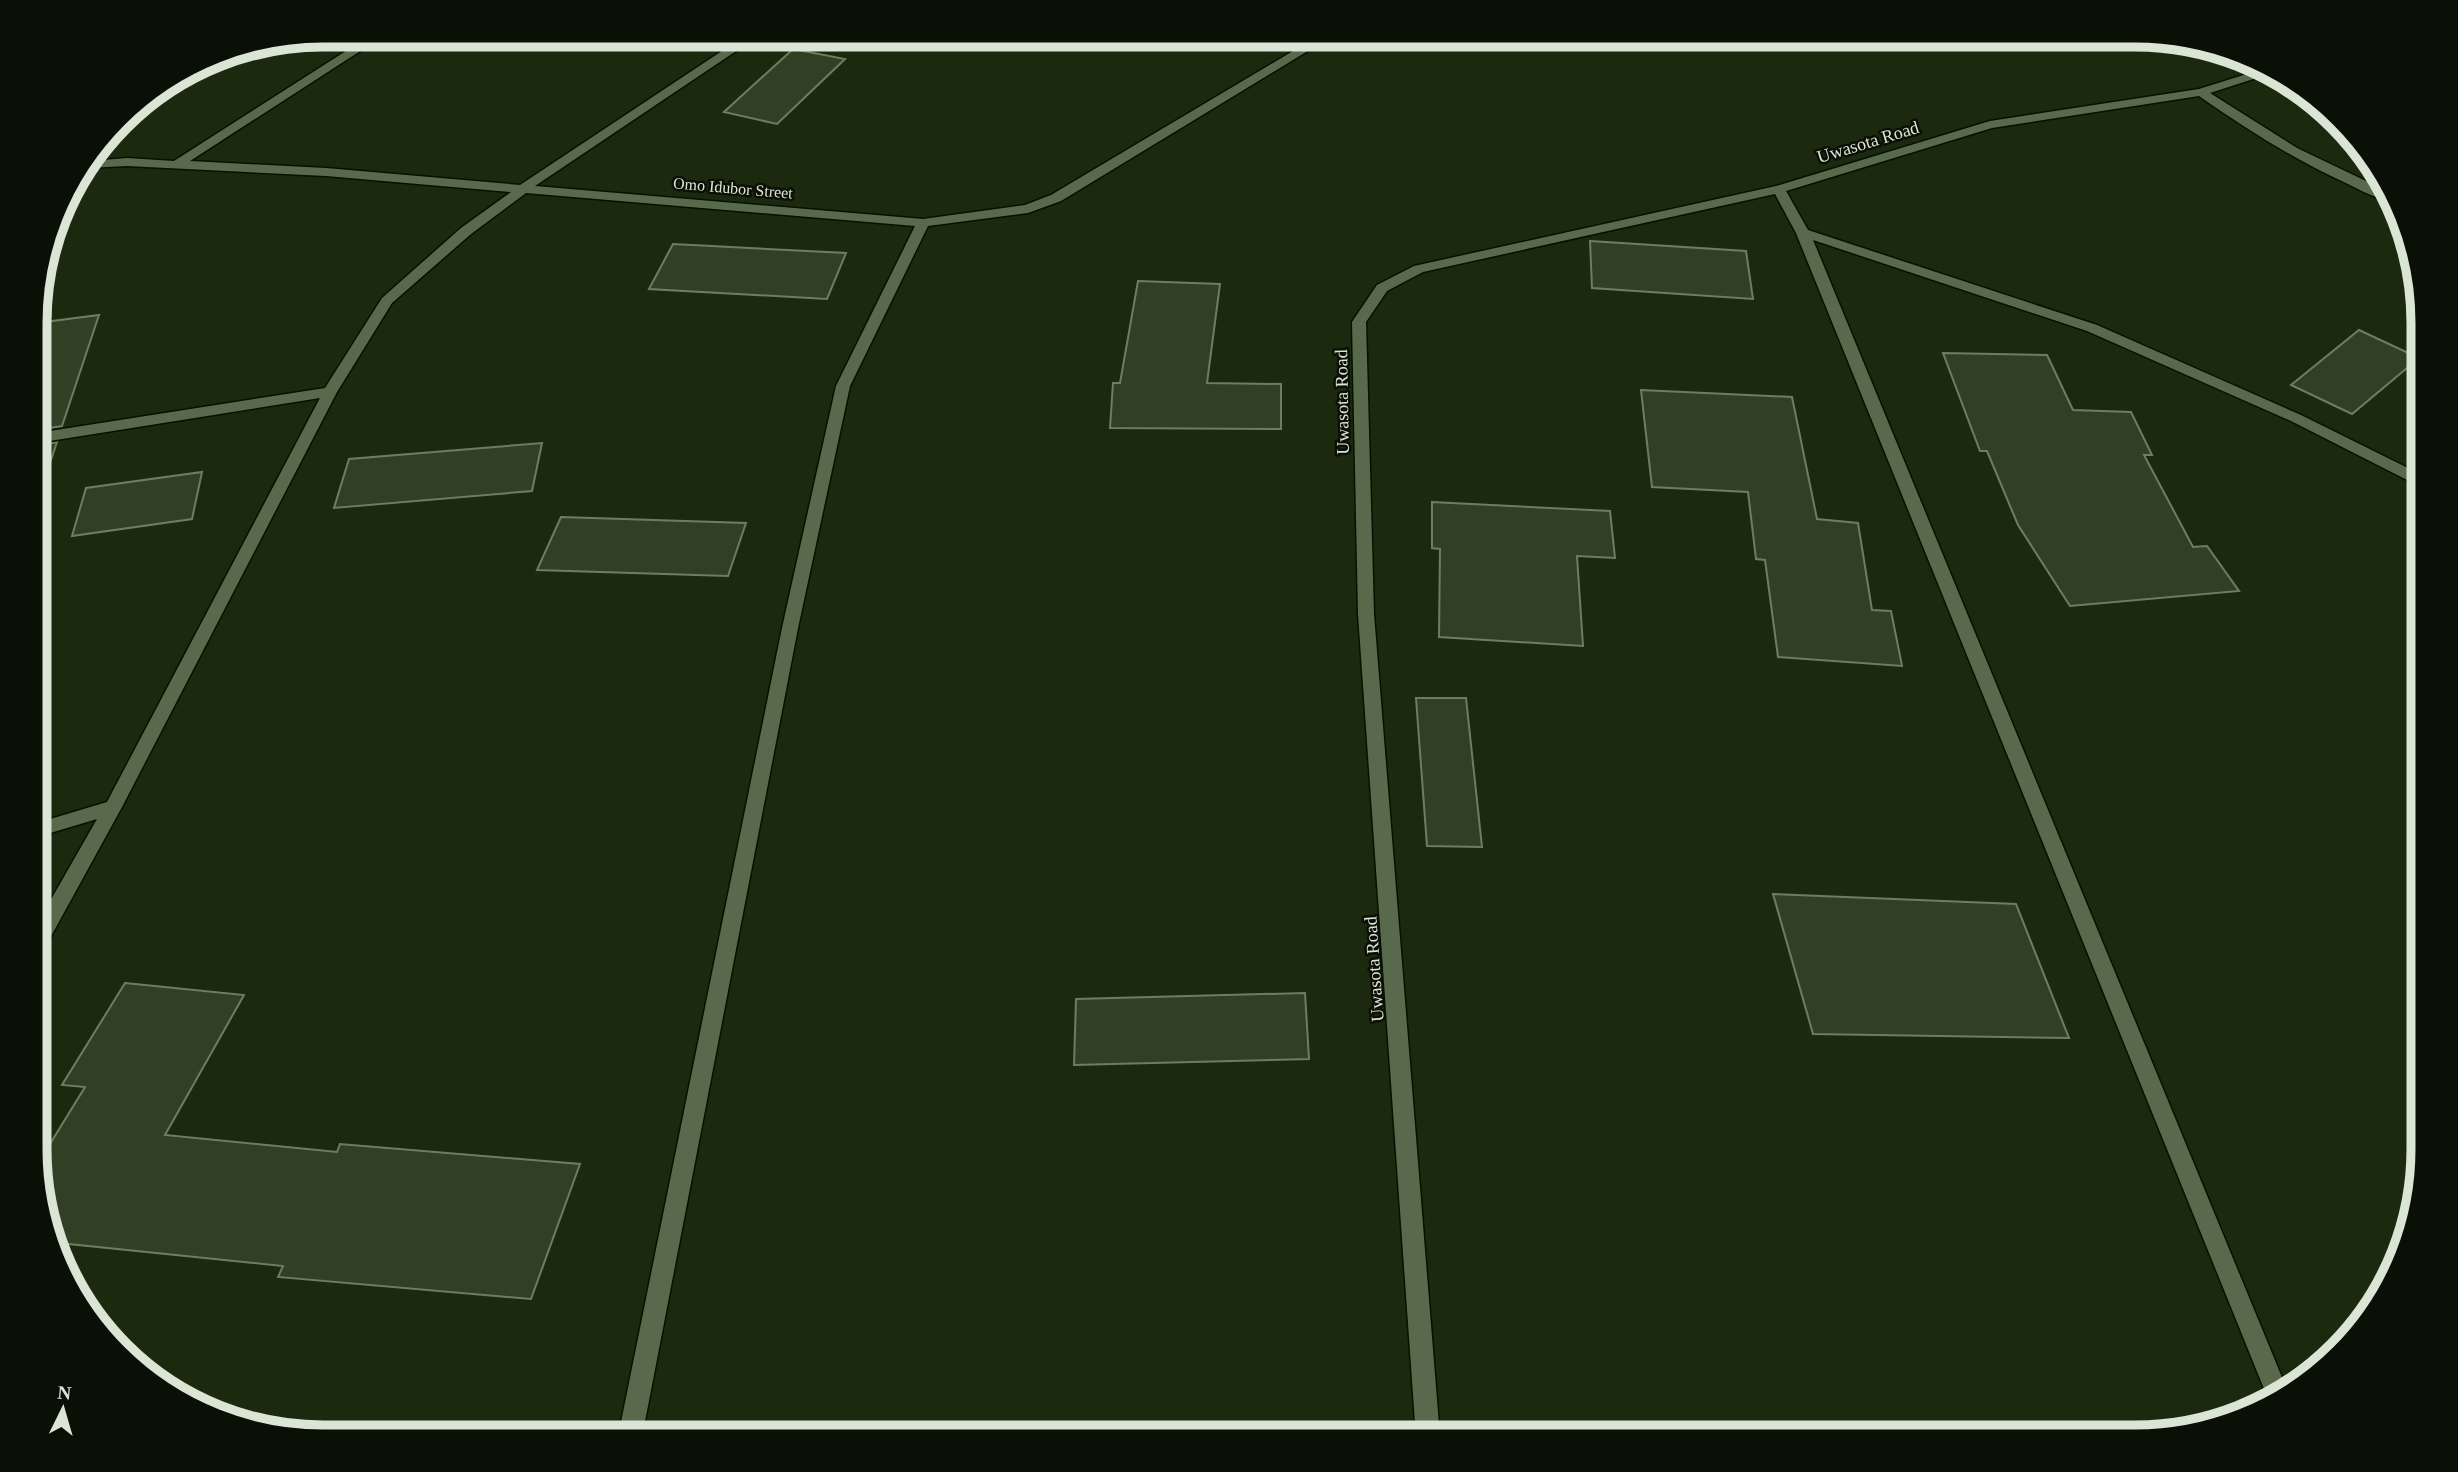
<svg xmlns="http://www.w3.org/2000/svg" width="2458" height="1472" viewBox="0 0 2458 1472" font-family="'Times New Roman',serif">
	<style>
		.building { fill: #314025; stroke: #6c7e60; stroke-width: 2 }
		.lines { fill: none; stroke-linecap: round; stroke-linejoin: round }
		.minor-casing { stroke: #061200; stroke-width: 3 }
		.minor { fill: #596a4c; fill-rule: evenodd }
		.labels { text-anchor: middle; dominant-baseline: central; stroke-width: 5; stroke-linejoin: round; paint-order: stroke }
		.far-street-label { font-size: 16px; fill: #dbe5d5; stroke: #0a1006 }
		.street-label { font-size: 18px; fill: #dbe5d5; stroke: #0a1006 }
		.rim { fill: none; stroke: #dbe5d5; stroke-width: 9 }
	</style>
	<rect width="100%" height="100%" fill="#1b2a0f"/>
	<path class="building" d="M793 49 845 59 777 124 724 112Z
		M1590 241 1746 251 1753 299 1592 288Z
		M673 244 846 253 827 299 649 289Z
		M1138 281 1220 284 1207 383 1281 384V429L1110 428 1113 383H1120Z
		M99 315 62 426 37 430V323Z
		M2359 330 2419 358 2352 414 2291 385Z
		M1943 353 2047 355 2073 410 2131 412 2152 455H2144L2193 547 2207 546 2239 591 2070 606 2018 525 1987 451H1980Z
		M1641 390 1792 397 1817 519 1858 523 1872 610 1891 611 1902 666 1778 657 1765 560 1756 559 1748 492 1652 487Z
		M57 442 46 475 37 474V446Z
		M542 443 532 491 334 508 349 459Z
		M202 472 192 519 72 536 86 488Z
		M1432 502 1610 511 1615 558 1577 556 1583 646 1439 637 1440 549 1432 548Z
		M561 517 746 523 728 576 537 570Z
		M1416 698H1466L1482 847 1427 846Z
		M1773 894 2016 904 2069 1038 1813 1034Z
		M125 983 244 995 165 1135 337 1152 340 1144 580 1164 531 1299 278 1277 283 1266 59 1243 37 1186V1165L85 1087 62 1085Z
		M1305 993 1309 1059 1074 1065 1076 999Z"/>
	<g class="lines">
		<g class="minor-casing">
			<path id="minor" d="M371 35H385L190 161 326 168 520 185 746 35H760L535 186 923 219 1025 205 1051 195 1320 35H1334L1061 201 1028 213 928 226 850 386 798 628 642 1437H618L782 628 836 386 915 226 526 193 471 234 392 303 337 392 122 807 44 949 37 951V924L97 819 37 837V823L107 802 320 398 37 443V433L325 388 382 298 461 228 511 192 326 176 127 166 86 168 91 161 127 158 174 161Z
				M2266 68 2275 72 2210 93 2297 148 2389 192 2394 201C2378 200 2362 191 2348 184 2295 160 2246 129 2199 96L1992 128 1786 191 1808 230 2097 325 2301 415 2422 475V486L2417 485 2291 421 2087 331 1813 240 2288 1392 2269 1401 1796 233 1775 194 1423 272 1387 291 1366 322 1374 614 1440 1437H1416L1358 614 1352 322 1377 285 1414 266 1776 186 1990 121 2199 89Z"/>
		</g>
		<use href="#minor" class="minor"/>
	</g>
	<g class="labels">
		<g class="far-street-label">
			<text transform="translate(733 188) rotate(5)">Omo Idubor Street</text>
		</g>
		<g class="street-label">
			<text transform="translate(1868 142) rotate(-17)">Uwasota Road</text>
			<text transform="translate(1342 402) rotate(-91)">Uwasota Road</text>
			<text transform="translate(1374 969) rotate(-94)">Uwasota Road</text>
		</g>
	</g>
	<path d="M0 0H2458V1472H0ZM323 47H2135A276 276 0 0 1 2411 323V1149A276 276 0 0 1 2135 1425H323A276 276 0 0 1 47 1149V323A276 276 0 0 1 323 47Z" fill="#0a1006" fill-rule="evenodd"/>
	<path class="rim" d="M323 47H2135A276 276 0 0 1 2411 323V1149A276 276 0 0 1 2135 1425H323A276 276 0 0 1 47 1149V323A276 276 0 0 1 323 47Z"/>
	<g transform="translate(63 1409) rotate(5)" stroke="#0a1006" stroke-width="5" paint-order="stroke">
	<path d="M0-5L12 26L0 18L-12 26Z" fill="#dbe5d5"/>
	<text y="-10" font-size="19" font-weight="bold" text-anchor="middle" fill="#dbe5d5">N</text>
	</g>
</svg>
